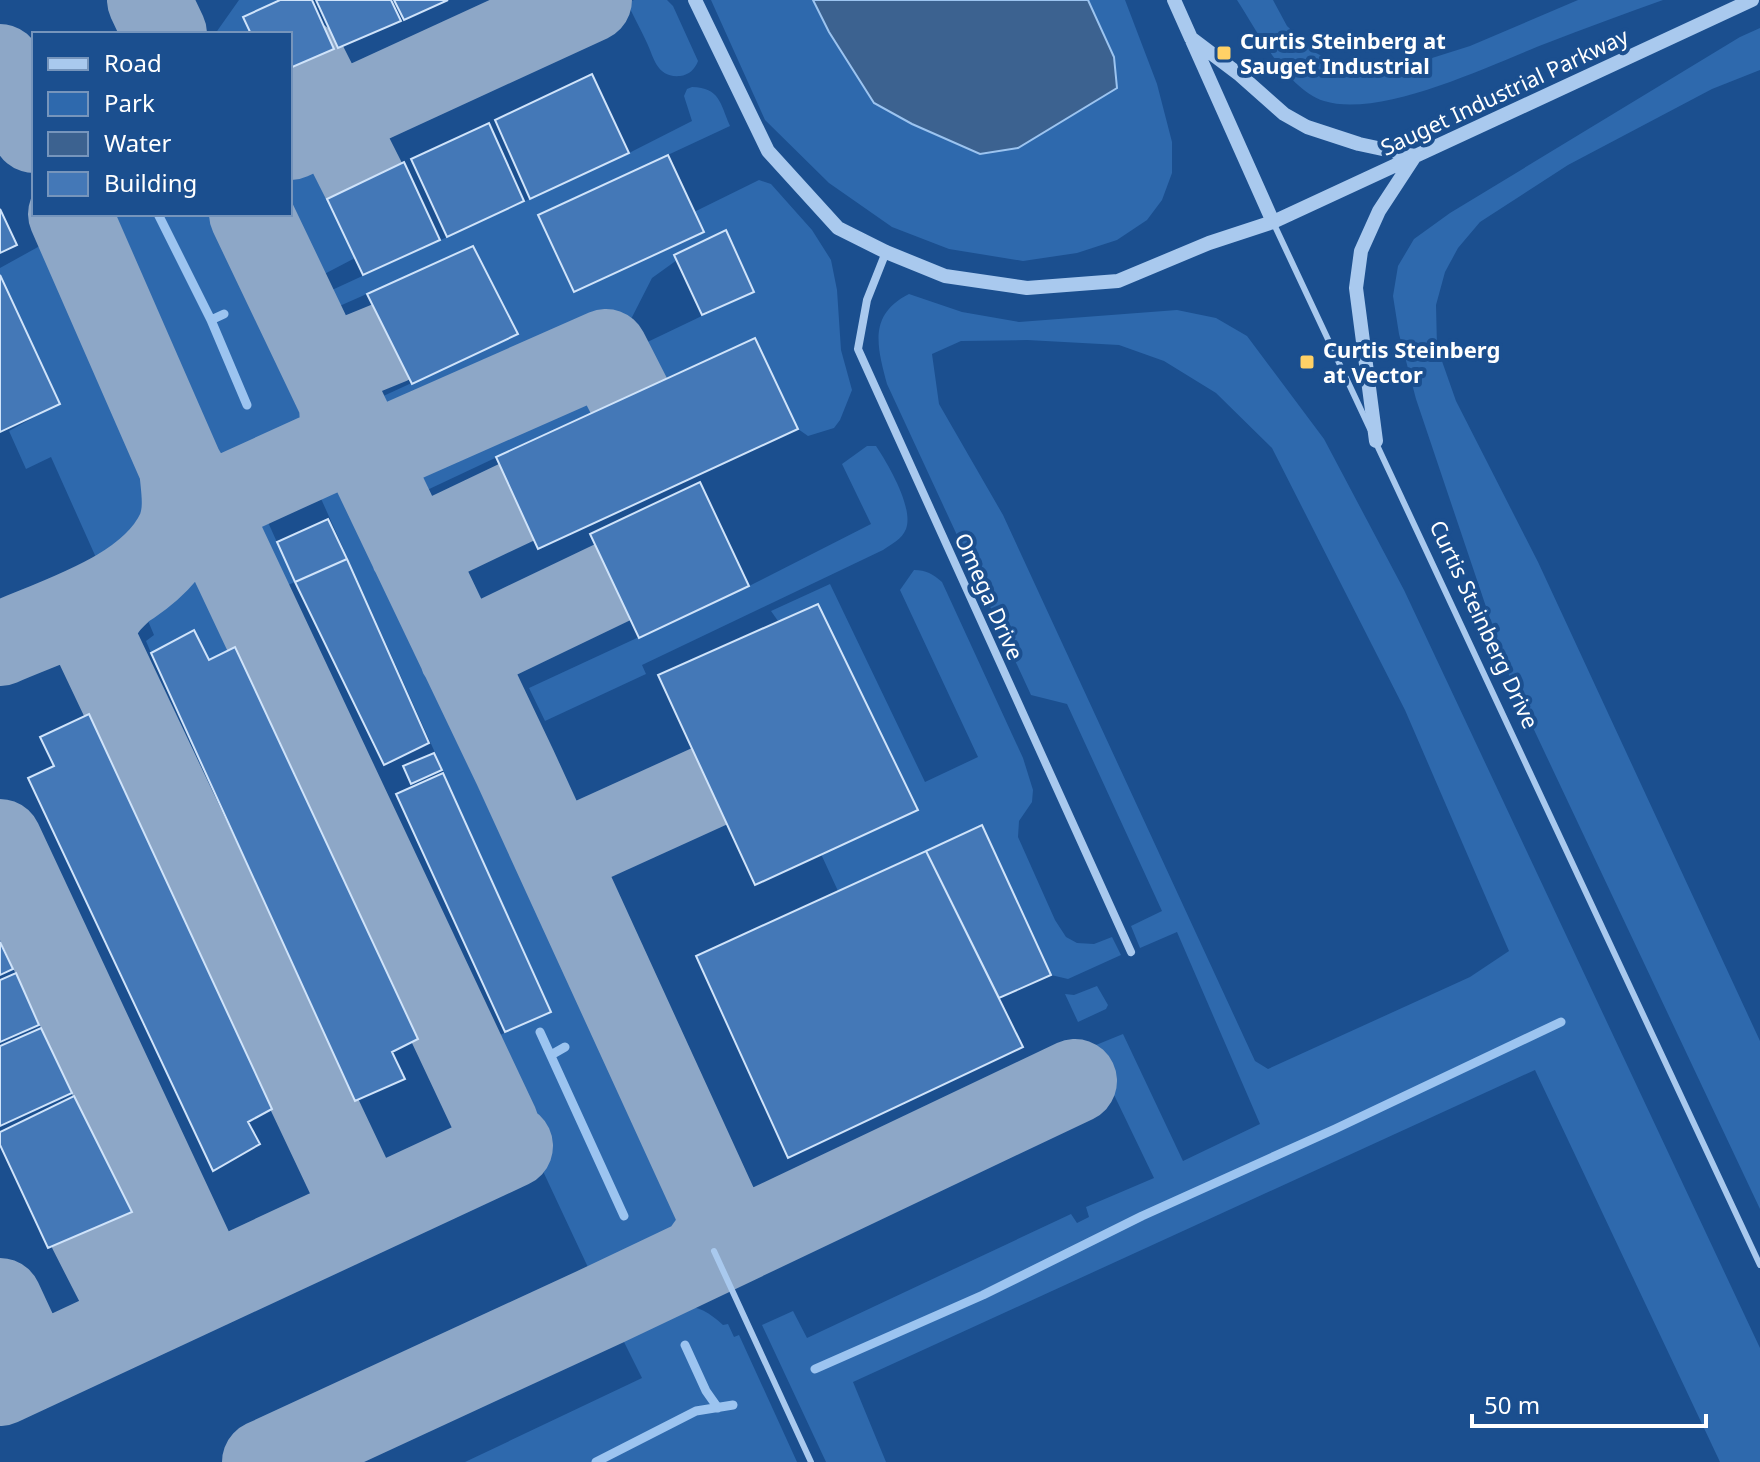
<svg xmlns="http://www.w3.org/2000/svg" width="1760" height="1462" viewBox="0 0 1760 1462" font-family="'Noto Sans',sans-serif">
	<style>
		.green { fill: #2e69ad; fill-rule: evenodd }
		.water { fill: #3c6290; stroke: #9cc4f0; stroke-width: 2 }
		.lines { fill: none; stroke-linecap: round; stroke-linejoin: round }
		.stream { stroke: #9cc4f0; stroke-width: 9 }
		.taxiway { stroke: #8da7c7; stroke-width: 84 }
		.building { fill: #4478b7; stroke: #cfe3fa; stroke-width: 2 }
		.service { stroke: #a9c9ee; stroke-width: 6 }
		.minor { stroke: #a9c9ee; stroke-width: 8 }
		.tertiary { stroke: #a9c9ee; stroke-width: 14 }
		.poi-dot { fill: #ffd166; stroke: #1b4f8f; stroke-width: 3 }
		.labels { text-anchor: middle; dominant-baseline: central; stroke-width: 8; stroke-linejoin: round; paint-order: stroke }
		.poi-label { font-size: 22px; font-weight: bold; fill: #fff; stroke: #1b4f8f; text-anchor: start }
		.street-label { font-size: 22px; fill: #fff; stroke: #1b4f8f }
	</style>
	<rect width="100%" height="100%" fill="#1b4f8f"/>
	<path class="green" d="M239 0H280L244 17 251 34H215Z
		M634 0H667L673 6 698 61C695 69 689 75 680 76 657 78 654 58 647 43 641 30 634 17 627 3Z
		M711 0H813L829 32 874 103 912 124 980 154 1113 57 1088 0H1125L1157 84 1172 142V173L1162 200 1147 220 1117 240 1077 253 1023 261 949 249 892 227 829 183 765 120Z
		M1237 0H1273L1287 26 1314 52 1346 68 1394 70 1470 46 1578 0H1663C1624 14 1585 28 1547 43 1492 64 1381 119 1324 101 1287 89 1257 31 1237 0Z
		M1760 28V70L1712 89 1568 165 1480 222 1458 248 1445 272 1436 305 1437 347 1456 401 1538 562 1760 1041V1209L1511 681 1416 399 1399 334 1393 296 1398 266 1414 239 1450 213 1740 37Z
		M692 87C720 88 720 103 730 126L539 215 575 292 703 233 694 212 759 180 771 184 812 230 831 260 837 290 841 350 852 390 840 420 834 428 808 436 798 429 755 338 655 383 637 347 754 291 726 231 675 254 677 260 652 278 628 325 398 435 379 398 518 334 473 247 326 312 319 296 629 153 692 121 684 96 687 89Z
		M306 153 355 258 311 281 279 214H290V161Z
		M95 214H226L294 360 310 416 270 452 218 478Z
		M47 242C71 293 95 345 119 397 131 423 151 458 154 488 156 524 134 549 104 564L98 562 51 457 26 469 9 431 60 403 0 275V268Z
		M909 294 962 312 1019 322 1177 310 1216 318 1247 336 1324 439 1404 590 1760 1348V1462H1720L1535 1070 853 1382 886 1462H826L762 1325 793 1311 807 1338 1071 1214 1077 1223 1089 1217 1086 1207 1154 1178 1091 1047 1123 1034 1183 1161 1260 1124 1177 932 1140 948 1131 926 1162 911 1067 704 1031 695 887 384C877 346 868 315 909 294ZM1027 340 1119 345 1164 361 1216 393 1272 448 1405 710 1509 951 1470 977 1268 1069 1255 1061 1003 515 939 404 932 354 961 341Z
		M584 373 604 407 425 491 407 455Z
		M867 446H876C888 464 914 508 906 529 902 539 892 544 883 550L642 665 646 674 545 721 529 688 749 586 871 524 842 464Z
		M338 489 643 1136 681 1225 636 1255 593 1278 483 1043 551 1011 318 492Z
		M262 509 295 582 272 592 246 541 241 520Z
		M202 541 249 640 209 660 194 630 151 653 146 641 154 635 143 609C170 591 187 570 202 541Z
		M914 570C926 570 933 574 942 582L1023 758 1033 790 1032 802 1019 821 1018 837 1055 920 1066 937 1077 943 1094 944 1112 937 1121 955 1068 979 1051 975 982 825 838 891 821 854 918 809 818 604 778 621 771 611 830 584 925 782 978 757 900 590Z
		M1097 986 1108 1005 1106 1009 1078 1022 1065 994 1074 995Z
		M662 1305 665 1308C689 1302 705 1308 723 1325L728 1324 734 1337 739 1335 797 1462H465L642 1378 616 1326Z"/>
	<path class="water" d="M813 0H1088L1114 57 1117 88 1018 148 980 154 912 124 874 103 829 32Z"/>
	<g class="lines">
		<path class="stream" d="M158 214 211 320 247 405
			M211 320 224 314
			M540 1032 624 1216
			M551 1055 565 1047
			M685 1345 706 1391 718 1408
			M815 1369 983 1295 1142 1216 1335 1129 1561 1022
			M596 1462 696 1411 733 1405"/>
		<path class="taxiway" d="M149 0 165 34
			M304 62 364 181
			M0 66 34 131
			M290 138 590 0
			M251 214 515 767 719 1213 716 1236 701 1257
			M325 369 391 342
			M366 457 606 351 629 396
			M181 468 218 532 497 1125 498 1137 487 1157
			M180 528 189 517 204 507 327 451C343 435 343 421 340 399
			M412 552 517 502
			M120 591C103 607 95 617 95 641L352 1184C354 1200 350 1210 342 1224
			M0 644C59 618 151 592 179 530 187 510 183 489 181 468L70 214
			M461 655 613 582
			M0 841 193 1254C195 1273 190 1284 180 1300
			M556 856 710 786
			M90 1230 136 1320
			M0 1300 32 1369
			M0 1384 511 1146
			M264 1462 606 1304 1075 1081"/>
	</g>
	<path class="building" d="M280 0H312L334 49 290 68V34H251L243 17Z
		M316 0H391L401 21 338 48Z
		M394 0H448L404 20Z
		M592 74 629 153 530 199 495 120Z
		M489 123 524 201 447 237 411 159Z
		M668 155 704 232 574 292 538 215Z
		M404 162 440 240 363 275 327 199Z
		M0 209 17 245 0 253Z
		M726 230 754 292 702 315 674 255Z
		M473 246 518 334 412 384 367 294Z
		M0 275 60 404 0 432Z
		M755 338 798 429 538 549 496 457Z
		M700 482 749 586 639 638 590 534Z
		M328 519 347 559 295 582 277 542Z
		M347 559 429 743 384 765 295 582Z
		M818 604 918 810 755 885 658 675Z
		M194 630 209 660 235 647 418 1039 392 1052 405 1079 355 1101 151 653Z
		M89 714 272 1109 248 1122 260 1144 213 1171 28 778 54 766 40 737Z
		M434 753 442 770 411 784 403 766Z
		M443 773 551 1012 505 1032 396 794Z
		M982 825 1051 975 999 998 926 851Z
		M926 851 1023 1047 788 1158 696 956Z
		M0 942 13 969 0 975Z
		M16 973 39 1025 0 1042V980Z
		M41 1028 72 1093 0 1126V1046Z
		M74 1096 132 1212 48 1248 0 1145V1132Z"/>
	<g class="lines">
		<path class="service" d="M1273 222 1370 429
			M1376 443 1760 1265
			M714 1251 811 1462"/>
		<path class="minor" d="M886 252 867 300 858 349 1131 952"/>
		<path class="tertiary" d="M695 0 768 151 838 228 886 252 945 276 1027 288 1118 281 1209 243 1273 222 1752 0
			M1174 0 1273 222
			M1191 38 1240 75 1284 114 1307 127 1359 144 1415 156
			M1376 441 1356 288 1361 251 1379 211 1415 156"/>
	</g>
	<g class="poi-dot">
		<rect x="1216" y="45" width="16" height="16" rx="4"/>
		<rect x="1299" y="354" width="16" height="16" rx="4"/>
	</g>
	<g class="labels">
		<g class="poi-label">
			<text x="1240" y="40">Curtis Steinberg at<tspan x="1240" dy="25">Sauget Industrial</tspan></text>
			<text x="1323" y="349">Curtis Steinberg<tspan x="1323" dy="25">at Vector</tspan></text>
		</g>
		<g class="street-label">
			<text transform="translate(1504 91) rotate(-25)">Sauget Industrial Parkway</text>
			<text transform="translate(990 596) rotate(66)">Omega Drive</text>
			<text transform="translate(1485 624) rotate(65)">Curtis Steinberg Drive</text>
		</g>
	</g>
	<rect x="32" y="32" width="260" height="184" fill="#1b4f8f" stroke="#7695bc" stroke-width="2"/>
	<rect x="48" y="58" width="40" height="12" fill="#a9c9ee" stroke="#7695bc" stroke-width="2"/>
	<text x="104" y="72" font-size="24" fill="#ffffff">Road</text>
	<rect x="48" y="92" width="40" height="24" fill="#2e69ad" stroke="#7695bc" stroke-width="2"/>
	<text x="104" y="112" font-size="24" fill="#ffffff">Park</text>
	<rect x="48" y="132" width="40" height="24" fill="#3c6290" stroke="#7695bc" stroke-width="2"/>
	<text x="104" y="152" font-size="24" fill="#ffffff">Water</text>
	<rect x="48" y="172" width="40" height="24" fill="#4478b7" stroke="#7695bc" stroke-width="2"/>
	<text x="104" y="192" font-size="24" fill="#ffffff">Building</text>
	<path d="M1472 1414v12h234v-12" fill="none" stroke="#ffffff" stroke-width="4"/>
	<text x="1484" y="1414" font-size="24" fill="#ffffff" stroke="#1b4f8f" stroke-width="6" paint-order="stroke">50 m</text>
</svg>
